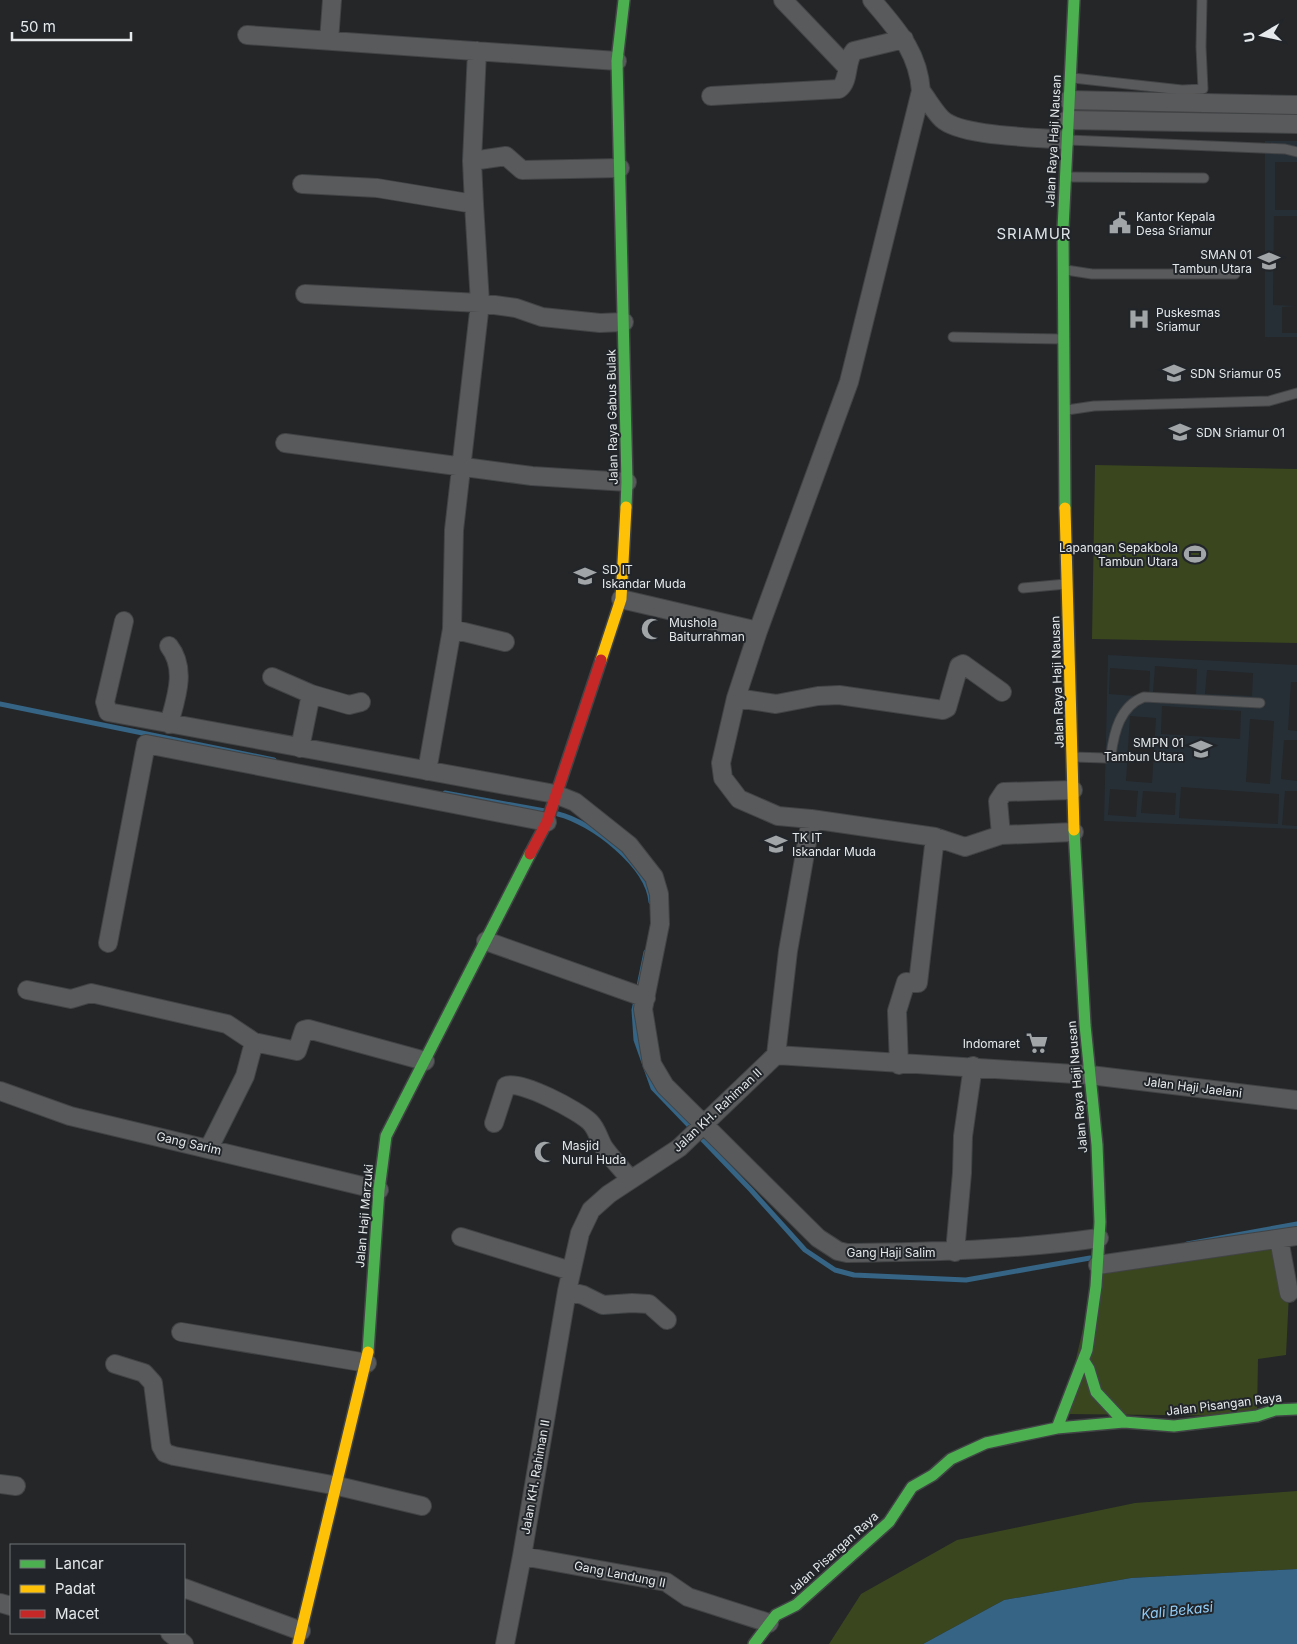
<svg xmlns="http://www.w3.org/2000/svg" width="1297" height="1644" viewBox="0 0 1297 1644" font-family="Inter,sans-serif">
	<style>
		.built { fill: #272f36; fill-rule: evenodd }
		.green { fill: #3a461e }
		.water { fill: #356484 }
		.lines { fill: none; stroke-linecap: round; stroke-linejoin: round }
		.stream { stroke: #356484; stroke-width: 5 }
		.lane-casing { stroke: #414345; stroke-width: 11 }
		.street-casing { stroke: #414345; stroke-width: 20 }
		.fast-casing { stroke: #414345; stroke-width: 14 }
		.slow-casing { stroke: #414345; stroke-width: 14 }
		.jam-casing { stroke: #414345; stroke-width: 14 }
		.lane { stroke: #595a5b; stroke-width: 9 }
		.street { stroke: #595a5b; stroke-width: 18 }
		.fast { stroke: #4caf50; stroke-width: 11 }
		.slow { stroke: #ffc107; stroke-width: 11 }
		.jam { stroke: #c62828; stroke-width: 11 }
		.labels { text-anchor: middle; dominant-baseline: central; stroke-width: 4; stroke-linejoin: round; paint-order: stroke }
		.street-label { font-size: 12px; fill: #e6e9eb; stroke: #22262a }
		.poi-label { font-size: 12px; fill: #e6e9eb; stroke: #22262a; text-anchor: start }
		.water-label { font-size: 14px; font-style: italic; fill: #90ccf7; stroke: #22262a }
		.quarter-label { font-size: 15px; letter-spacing: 1px; fill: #dee4e8; stroke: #22262a }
	</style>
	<rect width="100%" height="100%" fill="#242628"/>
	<path class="built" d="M1265 141H1297V162H1275V210H1297V216H1274L1273 305 1297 306 1282 307V333H1297V337H1265Z
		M1108 655 1297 665V682H1291L1288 730 1297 731V740H1284L1281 779 1297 781V791H1285L1282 825 1297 826V829L1104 821ZM1155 666 1197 669 1196 696 1153 693ZM1110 668 1150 671 1149 697 1109 694ZM1207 670 1253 673 1252 696 1205 694ZM1162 706 1241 711 1240 739 1161 734ZM1130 716 1156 718 1152 783 1126 781ZM1250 719 1274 721 1270 784 1246 782ZM1181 787 1279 794 1278 824 1179 818ZM1110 789 1138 791 1136 817 1108 815ZM1143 791 1176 793 1175 815 1141 813Z"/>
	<path class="green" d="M1095 465 1297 469V643L1092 639Z
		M1279 1239 1289 1293 1286 1355 1258 1359 1257 1416 1063 1414 1098 1265Z
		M1297 1491V1569L1131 1578 1004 1600 923 1644H829L861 1594 957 1540 1135 1503Z"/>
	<path class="water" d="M1297 1569V1644H923L1004 1600 1131 1578Z"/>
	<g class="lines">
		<path class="stream" d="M0 704 274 760
			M445 793 545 811
			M558 814C591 822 648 865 651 902
			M646 952 634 1010 636 1040 653 1088 751 1190 805 1250 835 1270 854 1275 966 1280 1090 1258
			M1187 1244 1297 1224"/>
		<g class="lane-casing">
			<path id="lane" d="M1073 78 1182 90 1203 89 1201 47 1202 0
				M1068 140 1285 149 1297 152
				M1068 177 1204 178
				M1066 270 1092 274H1235
				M953 337 1062 339
				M1067 410 1094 406 1269 401 1297 393
				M1023 588 1066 584
				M1073 757 1106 758 1111 755C1114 732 1120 706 1144 697L1260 703"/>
		</g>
		<g class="street-casing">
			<path id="street" d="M783 0 847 67
				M872 0C897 30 918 51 921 91L849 382 758 631 736 698 721 763 723 778 739 799 778 816 811 819 935 837 965 847 1001 835 1074 832
				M247 35 617 61
				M329 41 332 0
				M921 91C928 100 934 111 942 119 961 137 1039 137 1066 140
				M711 96 839 89C850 81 845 61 854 51L904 39
				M1068 100 1297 105
				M1067 120 1297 124
				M472 161 506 156 522 170 620 168
				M302 184 377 188 474 204 480 303 454 530 452 629 427 771
				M474 204 472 161 477 51
				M305 294 480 303 516 308 542 317 600 323 624 322
				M285 443 532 476 627 482
				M621 599 758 631
				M124 621 105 702 108 712 555 794 575 802 629 845 654 877 659 894 660 924 643 1009 652 1064 665 1086 818 1238 838 1251 847 1253C932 1252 1015 1250 1099 1238
				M452 629 505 642
				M272 677 311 694 300 748
				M311 694 349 705 361 702
				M736 698 776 704 818 696 839 695 943 710 947 708 959 666 963 664 1002 692
				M169 724C176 698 187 669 169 646
				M1001 835 998 801 1004 792 1073 790
				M486 941 646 998
				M108 943 146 744 547 822
				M27 990 71 999 91 993 227 1024 254 1042
				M776 1055 788 951 811 819
				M899 1065 897 1011 906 982 918 983 935 837
				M0 1091 70 1116 379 1190
				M494 1123 506 1086C519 1079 579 1111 590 1122 598 1130 599 1141 605 1149 613 1160 622 1169 630 1179
				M209 1148 245 1076 254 1042 297 1051 304 1030 308 1029 425 1061
				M461 1237 571 1271
				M1279 1239 1289 1293
				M955 1252 962 1173 963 1136 973 1066
				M1098 1265 1297 1236
				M567 1291 583 1295 603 1305 632 1303 649 1304 667 1320
				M181 1332 367 1363
				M115 1364 144 1373 153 1383 161 1446 165 1453 174 1456 338 1486 422 1506
				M0 1484 16 1486
				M522 1556 666 1582 688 1597 769 1623
				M184 1588 301 1631
				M0 1603 11 1606
				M170 1633 184 1644
				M505 1644 522 1556 567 1291 580 1233 591 1210 609 1194 679 1148 776 1055 1090 1075 1297 1100"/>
		</g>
		<g class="fast-casing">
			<path id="fast" d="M624 0 617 61 627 482 626 507
				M1065 508 1063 229 1074 0
				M368 1352 379 1190 386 1136 530 854
				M1084 1361 1089 1369 1096 1392 1124 1422 1174 1426 1257 1416 1275 1410 1297 1409
				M1057 1428 1087 1350 1096 1286 1100 1222 1097 1145 1085 1025 1074 830
				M754 1644 776 1615 796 1605 889 1522 912 1487 933 1475 951 1459 986 1443 1057 1428 1124 1422"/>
		</g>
		<g class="slow-casing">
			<path id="slow" d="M1065 508 1074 830
				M601 660 621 599 626 507
				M298 1644 368 1352"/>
		</g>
		<g class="jam-casing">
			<path id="jam" d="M530 854 547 822 601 660"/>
		</g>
		<use href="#lane" class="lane"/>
		<use href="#street" class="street"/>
		<use href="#fast" class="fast"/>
		<use href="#slow" class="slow"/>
		<use href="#jam" class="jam"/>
	</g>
	<defs>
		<g id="civic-bare" transform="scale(1.725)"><path d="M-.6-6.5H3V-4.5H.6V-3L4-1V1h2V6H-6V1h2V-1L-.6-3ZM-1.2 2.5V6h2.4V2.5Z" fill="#a2a5a7" stroke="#22262a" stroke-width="2.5" paint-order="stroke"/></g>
		<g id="school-bare" transform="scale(1.725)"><path d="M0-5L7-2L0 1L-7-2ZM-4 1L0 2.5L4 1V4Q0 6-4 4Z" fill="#a2a5a7" stroke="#22262a" stroke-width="2.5" paint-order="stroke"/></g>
		<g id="hospital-bare" transform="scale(1.725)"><path d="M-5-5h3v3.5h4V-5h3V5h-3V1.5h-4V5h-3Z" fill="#a2a5a7" stroke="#22262a" stroke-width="2.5" paint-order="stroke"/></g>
		<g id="stadium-bare" transform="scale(1.725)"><path d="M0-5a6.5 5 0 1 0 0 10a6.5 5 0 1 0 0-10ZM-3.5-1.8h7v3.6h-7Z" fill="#a2a5a7" stroke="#22262a" stroke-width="2.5" paint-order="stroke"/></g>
		<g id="mosque-bare" transform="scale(1.725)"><path d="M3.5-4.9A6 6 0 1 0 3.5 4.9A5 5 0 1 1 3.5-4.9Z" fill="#a2a5a7" stroke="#22262a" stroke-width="2.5" paint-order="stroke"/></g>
		<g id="supermarket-bare" transform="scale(1.725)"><path d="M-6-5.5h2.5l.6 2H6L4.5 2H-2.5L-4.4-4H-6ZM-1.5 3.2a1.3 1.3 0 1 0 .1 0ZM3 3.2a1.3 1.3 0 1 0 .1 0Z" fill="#a2a5a7" stroke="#22262a" stroke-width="2.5" paint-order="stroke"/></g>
	</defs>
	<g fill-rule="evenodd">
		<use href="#civic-bare" x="1120" y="223"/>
		<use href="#school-bare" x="1269" y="261"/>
		<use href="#hospital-bare" x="1139" y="319"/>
		<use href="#school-bare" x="1174" y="373"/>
		<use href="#school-bare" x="1180" y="432"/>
		<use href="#stadium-bare" x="1195" y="554"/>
		<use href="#school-bare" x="585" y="576"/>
		<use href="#mosque-bare" x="652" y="629"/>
		<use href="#school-bare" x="1201" y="749"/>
		<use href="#school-bare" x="776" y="844"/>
		<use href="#supermarket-bare" x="1037" y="1043"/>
		<use href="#mosque-bare" x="545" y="1152"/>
	</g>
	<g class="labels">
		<g class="street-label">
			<text transform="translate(1053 141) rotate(-87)">Jalan Raya Haji Nausan</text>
			<text transform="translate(612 417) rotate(-91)">Jalan Raya Gabus Bulak</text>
			<text transform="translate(1057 682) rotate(-92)">Jalan Raya Haji Nausan</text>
			<text transform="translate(1077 1087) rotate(-95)">Jalan Raya Haji Nausan</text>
			<text transform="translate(1193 1087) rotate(7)">Jalan Haji Jaelani</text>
			<text transform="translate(717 1110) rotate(-43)">Jalan KH. Rahiman II</text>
			<text transform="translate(189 1143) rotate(13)">Gang Sarim</text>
			<text transform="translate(364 1216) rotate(-85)">Jalan Haji Marzuki</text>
			<text x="891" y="1252">Gang Haji Salim</text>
			<text transform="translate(1224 1404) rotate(-7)">Jalan Pisangan Raya</text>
			<text transform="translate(535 1477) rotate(-80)">Jalan KH. Rahiman II</text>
			<text transform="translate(833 1553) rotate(-42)">Jalan Pisangan Raya</text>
			<text transform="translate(620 1574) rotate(11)">Gang Landung II</text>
		</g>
		<g class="poi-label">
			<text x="1136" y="216">Kantor Kepala<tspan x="1136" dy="14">Desa Sriamur</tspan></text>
			<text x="1252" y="254" text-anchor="end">SMAN 01<tspan x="1252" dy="14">Tambun Utara</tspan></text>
			<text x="1156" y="312">Puskesmas<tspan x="1156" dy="14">Sriamur</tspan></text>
			<text x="1190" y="373">SDN Sriamur 05</text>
			<text x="1196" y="432">SDN Sriamur 01</text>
			<text x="1178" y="547" text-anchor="end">Lapangan Sepakbola<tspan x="1178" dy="14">Tambun Utara</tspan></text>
			<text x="602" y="569">SD IT<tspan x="602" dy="14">Iskandar Muda</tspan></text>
			<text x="669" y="622">Mushola<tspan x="669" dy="14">Baiturrahman</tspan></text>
			<text x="1184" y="742" text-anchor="end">SMPN 01<tspan x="1184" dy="14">Tambun Utara</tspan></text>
			<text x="792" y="837">TK IT<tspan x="792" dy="14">Iskandar Muda</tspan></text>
			<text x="1020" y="1043" text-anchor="end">Indomaret</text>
			<text x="562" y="1145">Masjid<tspan x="562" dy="14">Nurul Huda</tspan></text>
		</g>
		<g class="water-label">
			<text transform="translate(1177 1610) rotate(-6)">Kali Bekasi</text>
		</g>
		<g class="quarter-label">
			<text x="1034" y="233">SRIAMUR</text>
		</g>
	</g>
	<rect x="10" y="1544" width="175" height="90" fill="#22262a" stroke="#707477"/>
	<rect x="20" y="1560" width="25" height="8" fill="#4caf50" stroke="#707477"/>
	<text x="55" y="1569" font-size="15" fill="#e6e9eb">Lancar</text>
	<rect x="20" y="1585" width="25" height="8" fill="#ffc107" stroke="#707477"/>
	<text x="55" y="1594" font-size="15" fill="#e6e9eb">Padat</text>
	<rect x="20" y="1610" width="25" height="8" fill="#c62828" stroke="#707477"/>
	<text x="55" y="1619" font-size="15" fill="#e6e9eb">Macet</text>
	<g transform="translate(1262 35) rotate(261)" stroke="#22262a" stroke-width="4" paint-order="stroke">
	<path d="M0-4L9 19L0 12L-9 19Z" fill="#e6e9eb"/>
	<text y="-8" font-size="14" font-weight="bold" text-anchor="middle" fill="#e6e9eb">U</text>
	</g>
	<path d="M12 32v8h119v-8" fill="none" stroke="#e6e9eb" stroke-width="2.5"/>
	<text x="20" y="32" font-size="15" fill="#e6e9eb" stroke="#22262a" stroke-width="4" paint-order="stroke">50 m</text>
</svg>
